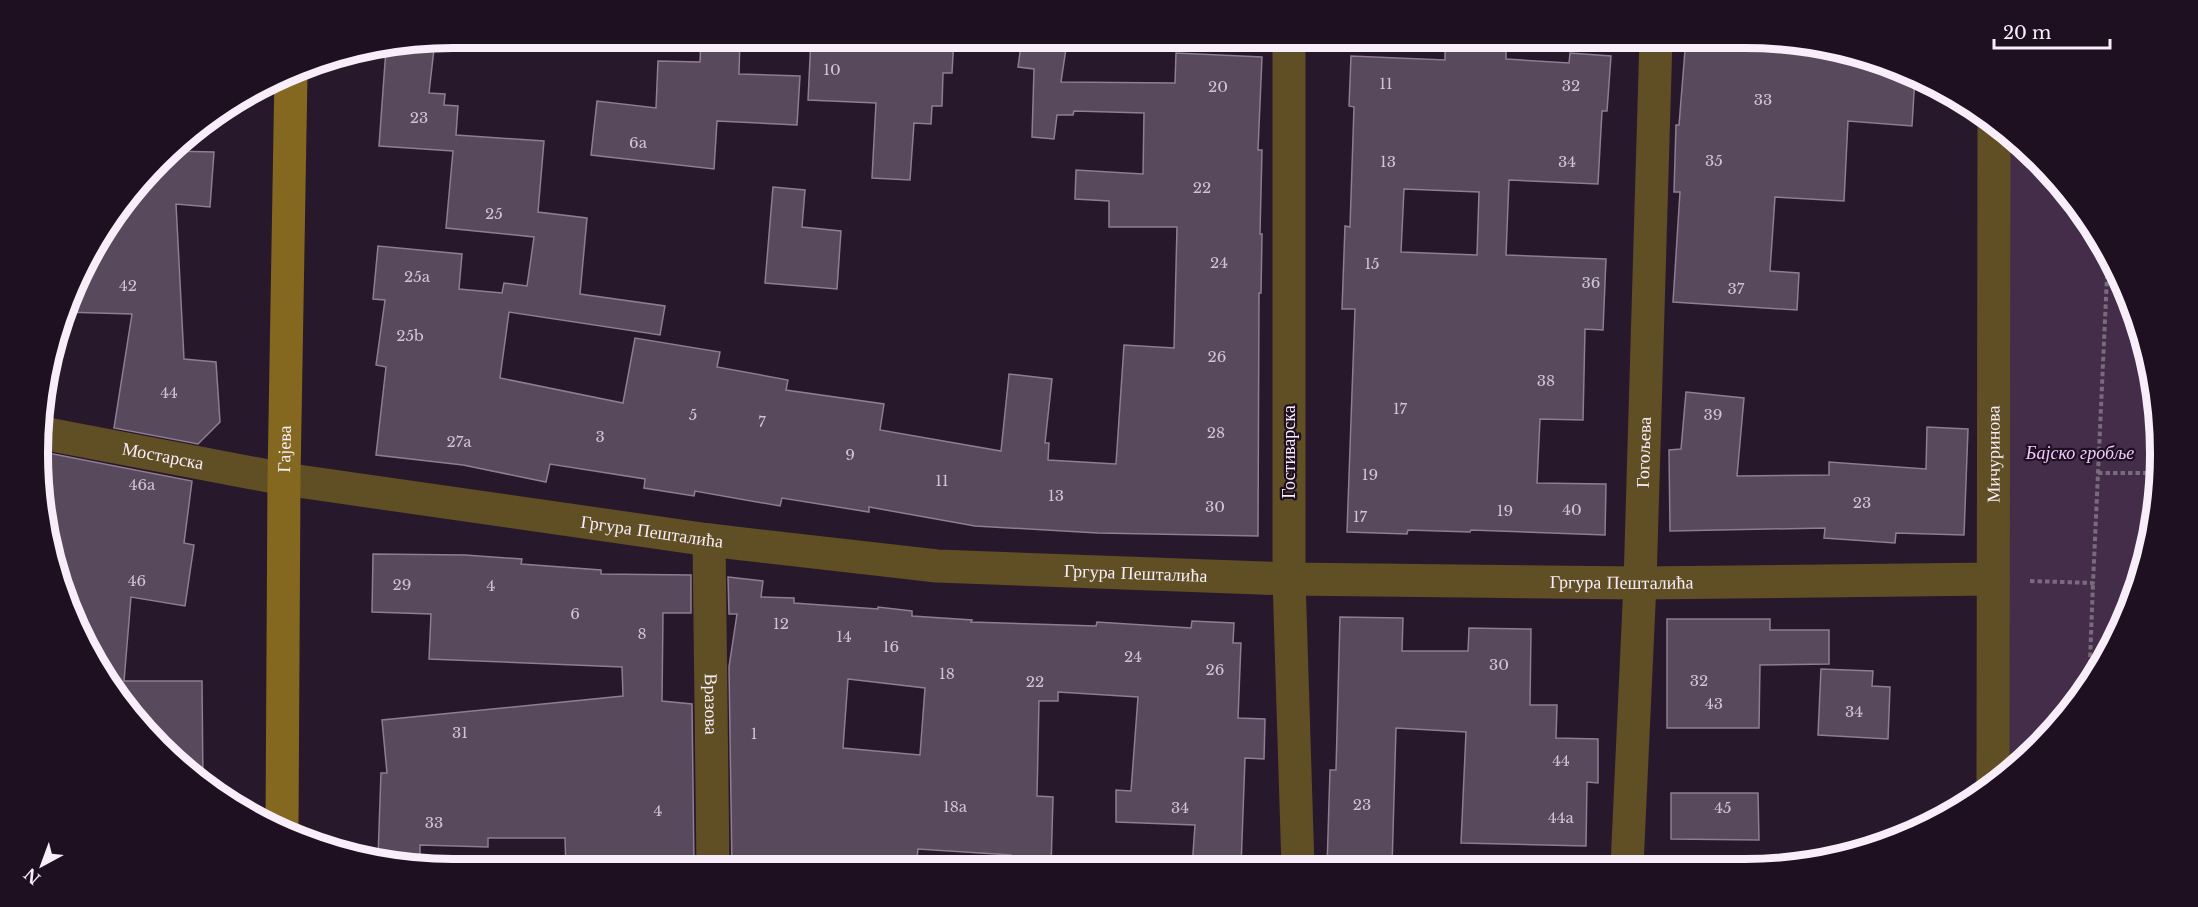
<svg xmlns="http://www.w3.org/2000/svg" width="2198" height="907" viewBox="0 0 2198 907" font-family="'Libre Baskerville',serif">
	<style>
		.green { fill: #442d49 }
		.building { fill: #59495d; stroke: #8f7d92; stroke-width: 1.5; fill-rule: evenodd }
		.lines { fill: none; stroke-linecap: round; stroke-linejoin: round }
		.path { stroke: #786b7b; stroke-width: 4; stroke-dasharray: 4.5 3; stroke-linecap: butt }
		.street { stroke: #604e25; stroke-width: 33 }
		.secondary { stroke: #85681f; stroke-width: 33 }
		.labels { text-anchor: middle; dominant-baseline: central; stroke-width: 4.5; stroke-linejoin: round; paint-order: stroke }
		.number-label { font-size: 15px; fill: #d0c5d3 }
		.street-label { font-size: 18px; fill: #f8eefa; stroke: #1e1021 }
		.park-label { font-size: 18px; font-style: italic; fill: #f4c7fe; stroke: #1e1021 }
		.rim { fill: none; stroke: #f8eefa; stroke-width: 8 }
	</style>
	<rect width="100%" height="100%" fill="#27192b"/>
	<path class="green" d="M2000 128 2019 141 2074 200 2117 269 2146 346 2160 426 2157 507 2139 587 2091 684 2019 766 2002 778Z"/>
	<path class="building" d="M701 38H740L739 74 800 76 797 125 717 121 714 169 591 155 597 101 656 108 658 61 700 62Z
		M811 38H954L952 73H943L942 106H932L931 124 914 123 910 180 872 178 876 103 808 100Z
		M1022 38 1067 42 1061 82 1175 83 1176 53 1262 57 1258 150H1262L1260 234H1262L1261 293H1259L1258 536 1098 533 975 526 869 507V512L782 498 780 506 695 491 694 496 644 488 645 479 550 464 546 482 463 465 376 455 386 367 376 365 385 300 373 299 378 246 462 254 459 289 502 293 504 283 527 286 534 237 446 228 453 151 379 146 386 49 435 40 429 93 445 94 444 105 458 106 456 135 544 141 538 212 587 218 580 294 665 306 660 335 509 312 500 378 623 403 635 338 720 352 717 367 788 380 786 390 884 404 880 430 1001 451 1009 374 1052 379 1045 443H1049L1048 460 1116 464 1124 345 1174 348 1177 227H1109V201L1075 199 1076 170 1143 174 1144 113 1074 111 1073 115H1057L1054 139 1032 137 1034 69 1018 67Z
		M1686 38H1744L1878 59 1915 76 1912 126 1848 121 1844 201 1775 197 1770 271 1799 273 1797 310 1673 302 1680 192H1674L1676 125H1679Z
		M1445 47 1506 50V59L1569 63 1570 53 1611 56 1607 111H1602L1598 184 1509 180 1506 255 1606 259 1603 330 1585 329 1583 420 1540 419 1537 483 1606 484 1605 535 1471 530 1470 532 1408 530 1407 534 1347 532 1355 309H1342L1345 226 1350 227 1354 107 1349 106 1351 56 1445 60ZM1404 189 1479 192 1477 255 1401 252Z
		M171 151 214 152 210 207 176 204 184 359 216 362 220 422 198 444 114 428 132 314 63 312 93 246Z
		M773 187 805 190 802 227 841 231 837 289 765 283Z
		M1686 392 1744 398 1737 476 1829 475V462L1926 469 1927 427 1968 429 1964 535 1896 533 1895 543 1824 538 1825 528 1670 531 1669 450 1681 449Z
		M43 452 192 481 184 543 194 545 185 606 131 597 124 681H202L203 785 107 684 69 613 46 535Z
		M373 554 465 555 522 559 521 564 601 570V574L691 575V613H663L662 701 692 704 694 869H566L565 838H488V847L420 845V864L378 857 381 773H387L382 720 623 696 622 667 429 659 431 614 372 612Z
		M728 577 763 581 761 597 794 598V603L878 609V607L912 611V616L972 620 971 622 1096 626 1097 622 1191 628 1192 621 1234 623 1233 643H1241L1238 718 1265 719 1264 759 1245 758 1241 867 1192 868 1195 825 1116 822V790L1131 791 1138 697 1058 692V701H1039L1037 796 1053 797 1051 868H1011V855L918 849 916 868 732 869 729 667 737 614H729ZM848 679 925 688 920 755 843 748Z
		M1340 617 1403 618 1402 651H1468L1469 628 1531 629 1530 705H1557L1556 738 1598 739V783L1587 782 1586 846 1461 843 1466 732 1396 728 1392 867H1327L1330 770H1336Z
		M1667 619H1770V630H1829V664L1760 665 1759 728H1667Z
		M1821 669 1873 671 1872 686 1890 687 1888 739 1818 735Z
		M1671 793H1758L1759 840 1671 839Z"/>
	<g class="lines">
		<path class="path" d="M2098 473H2158
			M2030 581 2093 583 2108 254
			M2089 687 2093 583"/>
		<g class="street">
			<path d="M1289 38V579L1298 867"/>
			<path id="s1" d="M42 433 284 479 709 540 937 566 1289 579 1640 583 1993 579"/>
			<path id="s2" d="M709 540 713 869"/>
			<path id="s3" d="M1993 784 1994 123"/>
			<path id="s4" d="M1627 866 1640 583 1656 38"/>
		</g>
		<path class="secondary" id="s5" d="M282 827 284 479 291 73"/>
	</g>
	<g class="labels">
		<g class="number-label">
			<text x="832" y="69">10</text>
			<text x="1386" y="83">11</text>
			<text x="1571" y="85">32</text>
			<text x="1218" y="86">20</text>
			<text x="1763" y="99">33</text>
			<text x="419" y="117">23</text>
			<text x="638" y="142">6a</text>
			<text x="1714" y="160">35</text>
			<text x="1388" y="161">13</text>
			<text x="1567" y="161">34</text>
			<text x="1202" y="187">22</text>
			<text x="494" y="213">25</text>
			<text x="1219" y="262">24</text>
			<text x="1372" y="263">15</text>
			<text x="417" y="276">25a</text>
			<text x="1591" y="282">36</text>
			<text x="128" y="285">42</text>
			<text x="1736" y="288">37</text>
			<text x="410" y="335">25b</text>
			<text x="1217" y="356">26</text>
			<text x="1546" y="380">38</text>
			<text x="169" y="392">44</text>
			<text x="1400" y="408">17</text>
			<text x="693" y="414">5</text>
			<text x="1713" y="414">39</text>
			<text x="762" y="421">7</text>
			<text x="1216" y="432">28</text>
			<text x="600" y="436">3</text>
			<text x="459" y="441">27a</text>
			<text x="850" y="454">9</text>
			<text x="1370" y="474">19</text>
			<text x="942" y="480">11</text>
			<text x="142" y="484">46a</text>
			<text x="1056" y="495">13</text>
			<text x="1862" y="502">23</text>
			<text x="1215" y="506">30</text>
			<text x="1572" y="509">40</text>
			<text x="1505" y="510">19</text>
			<text x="1360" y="516">17</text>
			<text x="137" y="580">46</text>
			<text x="402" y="584">29</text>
			<text x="491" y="585">4</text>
			<text x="575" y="613">6</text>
			<text x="781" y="623">12</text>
			<text x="642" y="633">8</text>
			<text x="844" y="636">14</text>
			<text x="891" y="646">16</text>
			<text x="1133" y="656">24</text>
			<text x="1499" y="664">30</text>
			<text x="1215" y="669">26</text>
			<text x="947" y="673">18</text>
			<text x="1699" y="680">32</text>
			<text x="1035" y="681">22</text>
			<text x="1714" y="703">43</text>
			<text x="1854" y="711">34</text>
			<text x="460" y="732">31</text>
			<text x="754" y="733">1</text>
			<text x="1561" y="760">44</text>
			<text x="1362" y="804">23</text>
			<text x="955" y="806">18a</text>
			<text x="1180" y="807">34</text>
			<text x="1723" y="807">45</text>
			<text x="658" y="810">4</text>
			<text x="1561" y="817">44a</text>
			<text x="434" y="822">33</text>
		</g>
		<g class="street-label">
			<text stroke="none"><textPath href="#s5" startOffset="378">Гајева</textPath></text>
			<text transform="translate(1289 452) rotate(-90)">Гостиварска</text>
			<text stroke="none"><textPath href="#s4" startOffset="414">Гогољева</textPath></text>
			<text stroke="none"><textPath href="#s3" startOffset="330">Мичуринова</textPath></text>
			<text stroke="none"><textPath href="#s1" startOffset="123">Мостарска</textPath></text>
			<text stroke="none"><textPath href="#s1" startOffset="618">Гргура Пешталића</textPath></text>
			<text stroke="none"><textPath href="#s1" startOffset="1104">Гргура Пешталића</textPath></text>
			<text stroke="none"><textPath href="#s1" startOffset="1590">Гргура Пешталића</textPath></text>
			<text stroke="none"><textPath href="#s2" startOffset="164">Вразова</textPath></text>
		</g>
		<g class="park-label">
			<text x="2080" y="453">Бајско гробље</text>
		</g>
	</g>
	<path d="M0 0H2198V907H0ZM453 48H1745A405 405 0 0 1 2150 453V454A405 405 0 0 1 1745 859H453A405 405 0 0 1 48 454V453A405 405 0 0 1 453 48Z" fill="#1e1021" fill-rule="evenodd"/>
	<path class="rim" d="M453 48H1745A405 405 0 0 1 2150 453V454A405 405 0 0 1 1745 859H453A405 405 0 0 1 48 454V453A405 405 0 0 1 453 48Z"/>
	<g transform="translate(42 865) rotate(221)" stroke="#1e1021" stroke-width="4.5" paint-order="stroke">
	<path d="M0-4.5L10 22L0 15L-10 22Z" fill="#f8eefa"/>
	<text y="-9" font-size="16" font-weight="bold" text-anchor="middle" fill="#f8eefa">N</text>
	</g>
	<path d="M1994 39v9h116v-9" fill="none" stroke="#f8eefa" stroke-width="3"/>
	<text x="2003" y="39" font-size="18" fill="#f8eefa" stroke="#1e1021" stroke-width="4.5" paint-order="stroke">20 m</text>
</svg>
